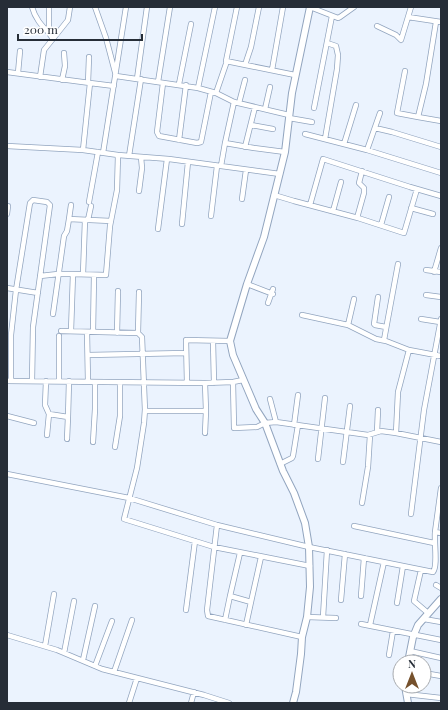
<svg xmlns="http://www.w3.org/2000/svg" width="448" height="710" viewBox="0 0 448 710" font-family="'Playfair Display',serif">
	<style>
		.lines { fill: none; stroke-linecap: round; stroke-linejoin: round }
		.street-casing { stroke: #92a5bf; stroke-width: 6 }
		.secondary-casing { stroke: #92a5bf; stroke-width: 8 }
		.street { stroke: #fff; stroke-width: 4.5 }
		.secondary { stroke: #fff; stroke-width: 6 }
	</style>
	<rect width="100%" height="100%" fill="#ebf3fe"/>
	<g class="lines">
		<g class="street-casing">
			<path id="street" d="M32 7C35 18 41 25 49 33
				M49 7V33L53 39
				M95 7 106 38 116 76 198 88 216 93 234 102 289 115
				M237 7 226 61 295 75
				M310 7 338 18 340 17 354 7
				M411 7 408 17 441 22
				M377 26 396 35 401 40 408 17
				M245 65 251 47 259 7
				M272 70 283 7
				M405 71 397 113 418 117 426 84 436 22
				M7 72 90 83
				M18 73 20 51
				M40 77 44 50 68 20 70 7
				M137 79 147 7
				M62 80 65 66 64 53
				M158 82 170 7
				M88 83 89 57
				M163 83 157 132 159 136 197 143 201 142 211 92
				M179 84 191 24
				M198 88 215 7
				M216 93 227 61
				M239 103 245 80
				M314 108 332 16
				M265 109 270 87
				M418 117 441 121
				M289 118 312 122
				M251 125 273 129
				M375 128 392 132 441 147
				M305 134 367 150 441 173
				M325 139 337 69 338 55 336 46 327 43
				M179 140 186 85
				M225 143 254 148 285 152
				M344 144 356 105
				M7 146 83 150 118 155 169 159 280 174
				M245 147 255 107
				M83 150 90 83 114 86
				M367 150 380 113
				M103 153 126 7
				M129 156 141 79
				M221 166 225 143 234 102
				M139 191 142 168 141 157
				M274 195 294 201 358 218 404 233 417 189
				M242 199 246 170
				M89 202 98 152
				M310 205 323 159 410 187 441 196
				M411 208 433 214
				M333 211 341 182
				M7 214 8 206
				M211 216 217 166
				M357 218 364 193V188L359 183 362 171
				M69 219 71 205
				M88 220 91 206
				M182 224 188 162
				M381 225 389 197
				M158 229 167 159
				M426 270 441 272
				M434 272 441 248
				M83 274 85 220
				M40 276 58 274H73
				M247 284 273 294
				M7 288 38 293
				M426 295 441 297
				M378 297 374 324 375 325 386 327
				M268 303 273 289
				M53 314 64 236 67 231 69 219 111 221
				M302 315 348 325 376 339 386 341 409 350 398 392 396 433
				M421 319 440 322
				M348 325 354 299
				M61 331 138 333 142 337 145 411H206L205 383
				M71 331 73 274 106 275 110 226 117 190 118 155
				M87 332 88 382
				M93 332 94 275
				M117 333 118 291
				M138 333 139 292
				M59 336V381
				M384 340 398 264
				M213 341 214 383
				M409 350 441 356
				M88 355 186 353
				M7 381 205 383 233 382 243 380
				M11 381V335L16 290 30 203 33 200 47 202 50 205 33 327 32 381
				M46 381 45 405 49 414 68 417 69 381
				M233 382 234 428 257 427 265 423 276 422 368 435 381 431 396 433 441 442
				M187 383 186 340 230 341
				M270 399 276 422
				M145 409 144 423 137 468 124 519 214 547 310 566
				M7 416 34 423
				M294 425 298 395
				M377 432 378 410
				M205 433 206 411
				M47 435 49 414
				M67 439 68 417
				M93 442 95 409V382
				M115 447 120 416V382
				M318 459 325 398
				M343 462 350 406
				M280 464 292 458 293 456 298 425
				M7 474 129 498 217 525 309 547 433 572C438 566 434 543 435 532L441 533
				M362 503 368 467 370 435
				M411 514 424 410 441 319
				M217 525 207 610 208 616 302 637
				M354 526 434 543
				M435 532 441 488
				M240 553 230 596 251 602 261 557
				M421 570 414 601 428 613
				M436 585 441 588
				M361 596 364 558
				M341 600 345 554
				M397 603 403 566
				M186 610 195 541
				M307 617 336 618
				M323 617 327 550
				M424 619 441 622
				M225 620 230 596
				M361 624 441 640
				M246 625 251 602
				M370 625 384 562
				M7 635 57 650 102 669 204 695 229 703
				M45 646 54 594
				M410 651 441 658
				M64 653 74 601
				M389 655 393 631
				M83 660 95 606
				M95 666 112 621
				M114 672 132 620
				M424 673 441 676
				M406 694 441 698
				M129 703 137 678
				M191 703 194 692"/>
		</g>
		<g class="secondary-casing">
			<path id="secondary" d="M408 662 413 637 418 625 441 599
				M405 686 408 703
				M293 703 296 692 301 654 302 637 307 617 310 587 309 547 305 523 294 493 283 471 265 423 256 409 233 355 230 341 247 284 264 237 285 152 292 93 310 7"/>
		</g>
		<use href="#street" class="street"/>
		<use href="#secondary" class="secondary"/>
	</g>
	<rect width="448" height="710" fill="none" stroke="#262d37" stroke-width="16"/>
	<g transform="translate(412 674)"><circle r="19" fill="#ffffff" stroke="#a8abaf"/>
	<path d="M0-3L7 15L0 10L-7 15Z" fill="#76512c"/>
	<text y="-6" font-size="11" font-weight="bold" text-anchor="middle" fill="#262d37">N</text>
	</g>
	<path d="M18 34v6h124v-6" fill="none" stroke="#262d37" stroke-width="2"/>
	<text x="24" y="34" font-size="12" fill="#262d37" stroke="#ffffff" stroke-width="3" paint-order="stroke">200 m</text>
</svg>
